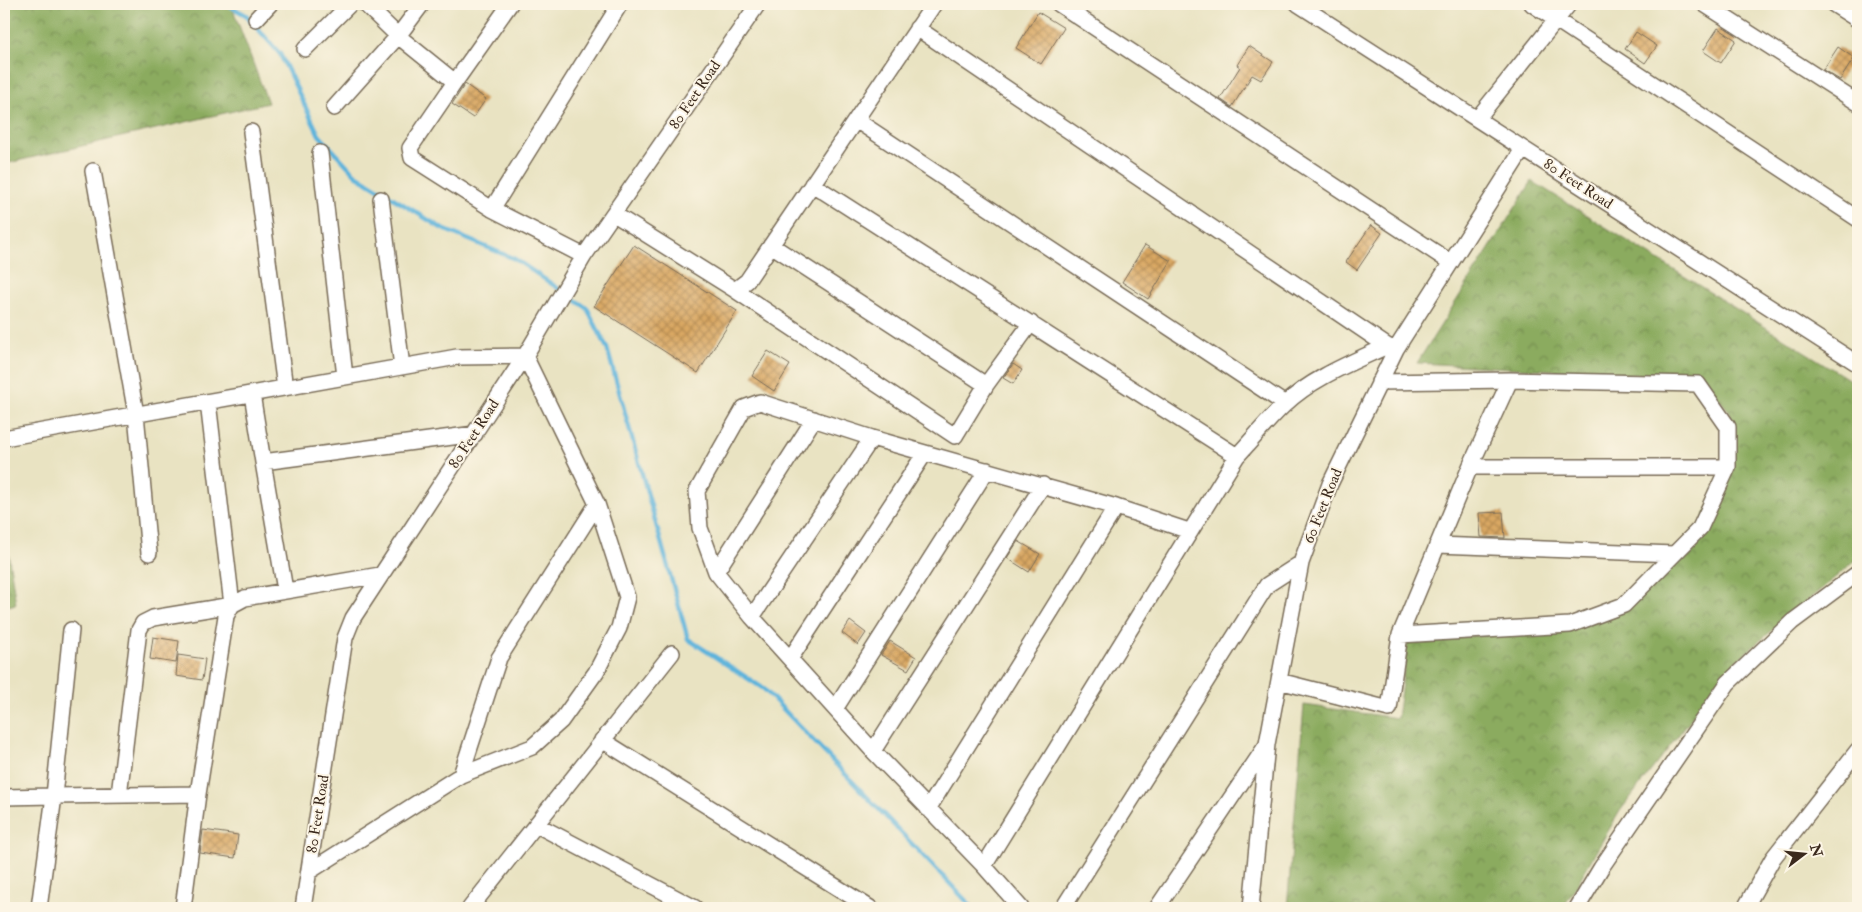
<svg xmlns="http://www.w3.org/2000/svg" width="1862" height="912" viewBox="0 0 1862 912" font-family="'IM FELL Double Pica',serif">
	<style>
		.forest { fill: url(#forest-crowns); stroke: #636a3e }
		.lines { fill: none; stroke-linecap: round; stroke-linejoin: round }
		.stream { stroke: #5fb4db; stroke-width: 4.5 }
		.building { fill: url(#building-cross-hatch) }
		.minor-casing { stroke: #786b57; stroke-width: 18 }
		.minor { stroke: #fff; stroke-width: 15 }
		.labels { text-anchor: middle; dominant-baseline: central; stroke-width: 4; stroke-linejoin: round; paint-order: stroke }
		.street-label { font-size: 15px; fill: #3b2a1e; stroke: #fcf5e5 }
	</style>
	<defs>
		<pattern id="forest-crowns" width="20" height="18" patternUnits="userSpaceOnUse" patternTransform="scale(1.25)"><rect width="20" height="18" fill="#8bab5f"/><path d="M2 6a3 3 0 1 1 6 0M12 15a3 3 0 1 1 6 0" fill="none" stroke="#738b4e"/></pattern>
		<pattern id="building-cross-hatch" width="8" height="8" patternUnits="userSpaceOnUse" patternTransform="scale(1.25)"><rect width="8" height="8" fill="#d9a762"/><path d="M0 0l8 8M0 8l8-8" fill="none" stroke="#b18850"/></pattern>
	</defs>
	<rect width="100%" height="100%" fill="#fcf5e5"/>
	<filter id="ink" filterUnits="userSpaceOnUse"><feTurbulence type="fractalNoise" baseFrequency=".02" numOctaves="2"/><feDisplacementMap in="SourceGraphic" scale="10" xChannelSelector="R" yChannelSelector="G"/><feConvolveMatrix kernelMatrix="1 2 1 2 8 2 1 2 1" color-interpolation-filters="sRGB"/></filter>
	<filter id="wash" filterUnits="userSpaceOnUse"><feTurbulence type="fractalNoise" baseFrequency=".0096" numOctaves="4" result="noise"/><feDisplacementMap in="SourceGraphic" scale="20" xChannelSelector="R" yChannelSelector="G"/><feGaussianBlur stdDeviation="1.12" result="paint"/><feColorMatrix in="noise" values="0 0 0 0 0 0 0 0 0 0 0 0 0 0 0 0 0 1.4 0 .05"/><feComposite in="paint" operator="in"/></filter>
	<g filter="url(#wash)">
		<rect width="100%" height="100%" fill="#e9e3c2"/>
		<path class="forest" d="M4 4H231L268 103 4 164Z
			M1532 181 1858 385V558L1735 662 1620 811 1563 908H1287L1304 705 1397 718 1408 641 1574 628 1628 607 1691 544 1735 450 1730 412 1700 378 1417 363Z
			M4 525 16 604 4 607Z"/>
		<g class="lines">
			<path class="stream" d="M226 4 246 15 280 54 319 135 356 175 443 229 515 259 587 308 607 348 688 639 764 689 973 908"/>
		</g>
		<g id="blocks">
			<path class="building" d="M1038 12 1064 28 1041 64 1016 48Z
				M1718 28 1736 40 1721 63 1703 51Z
				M1636 32 1657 46 1645 63 1625 49Z
				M1249 46 1273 62 1261 80 1252 75 1232 107 1220 99 1240 67 1237 65Z
				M1838 47 1854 58 1840 80 1823 70Z
				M465 84 486 99 473 118 452 104Z
				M1371 225 1382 233 1357 270 1346 262Z
				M634 245 737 311 698 373 594 306Z
				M1145 245 1171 261 1148 299 1122 282Z
				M768 351 790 365 774 391 752 376Z
				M1013 364 1022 370 1013 384 1003 378Z
				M1503 512 1505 538 1481 537 1479 513Z
				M1018 541 1040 554 1029 572 1007 558Z
				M850 621 866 633 858 645 842 633Z
				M153 637 179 641 176 663 150 659Z
				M890 641 916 657 908 670 881 655Z
				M178 655 205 659 202 680 176 676Z
				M203 830 238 835 235 858 200 853Z"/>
		</g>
	</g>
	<g filter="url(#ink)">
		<use href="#blocks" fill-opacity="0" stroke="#786b57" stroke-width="1"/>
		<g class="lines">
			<g class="minor-casing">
				<path id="minor" d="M365 4 398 36 455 82 410 148 412 158 492 209 584 256
					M1059 4 1450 262
					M1298 4 1858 364
					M1532 4 1858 219
					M1704 4 1858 103
					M1833 4 1858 20
					M256 19 270 4
					M917 28 1387 346 1395 349
					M305 49 350 4
					M455 82 510 4
					M334 108 398 36 422 4
					M1477 119 1569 4
					M856 120 1285 404
					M251 132 285 388
					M320 153 345 377
					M93 171 136 414 149 553
					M812 184 1237 456
					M381 199 402 367
					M492 209 620 4
					M614 214 735 290 747 281 934 4
					M771 245 986 385 1031 323
					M735 290 955 436 986 385
					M1379 382 1510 380 1698 384 1728 427V467L1700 528 1624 605 1570 625 1400 635 1470 467 1510 380
					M252 394 263 462 475 434
					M4 438 457 357 525 356 597 504 627 597 619 628 596 672 561 721 532 747 461 775 310 871
					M263 462 285 590
					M1470 467H1728
					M1437 545 1674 554
					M716 572 814 419
					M752 617 872 438
					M71 630 54 796 198 794 226 616 232 605 245 598 380 575
					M790 659 925 453
					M1279 681 1389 709 1400 635
					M835 709 987 470
					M602 740 870 908
					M873 751 1043 485
					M461 775 499 658 597 504
					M119 795 139 630 143 623 153 618 232 605 208 402
					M4 797 54 796 39 908
					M928 809 1116 507
					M537 825 695 908
					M984 866 873 751 752 617 716 572 700 528 697 491 744 408 760 402 872 438 1116 507 1189 531
					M183 908 198 794
					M303 908 345 638 353 618 525 356 584 256 758 4
					M470 908 672 653
					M1021 908 984 866 1237 456C1253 439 1267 421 1284 405 1312 378 1353 362 1387 346
					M1063 908 1267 585 1301 563
					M1157 908 1266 746
					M1251 908 1267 744 1301 563 1330 484 1396 349 1523 149
					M1577 908 1601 868 1728 683 1792 622 1858 573
					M1745 908 1773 858 1858 750"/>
			</g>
			<use href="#minor" class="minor"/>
		</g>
	</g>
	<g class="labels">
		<g class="street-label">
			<text transform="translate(695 95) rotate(-56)">80 Feet Road</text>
			<text transform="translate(1578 184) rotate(33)">80 Feet Road</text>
			<text transform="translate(474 434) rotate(-57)">80 Feet Road</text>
			<text transform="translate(1323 506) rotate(-68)">60 Feet Road</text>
			<text transform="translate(318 814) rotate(-81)">80 Feet Road</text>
		</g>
	</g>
	<rect width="1862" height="912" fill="none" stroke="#fcf5e5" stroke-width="20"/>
	<g transform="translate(1804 854) rotate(74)" stroke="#fcf5e5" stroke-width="4" paint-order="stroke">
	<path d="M0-4L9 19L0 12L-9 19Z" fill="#3b2a1e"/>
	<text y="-8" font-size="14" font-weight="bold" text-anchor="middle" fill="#3b2a1e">N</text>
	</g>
</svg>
